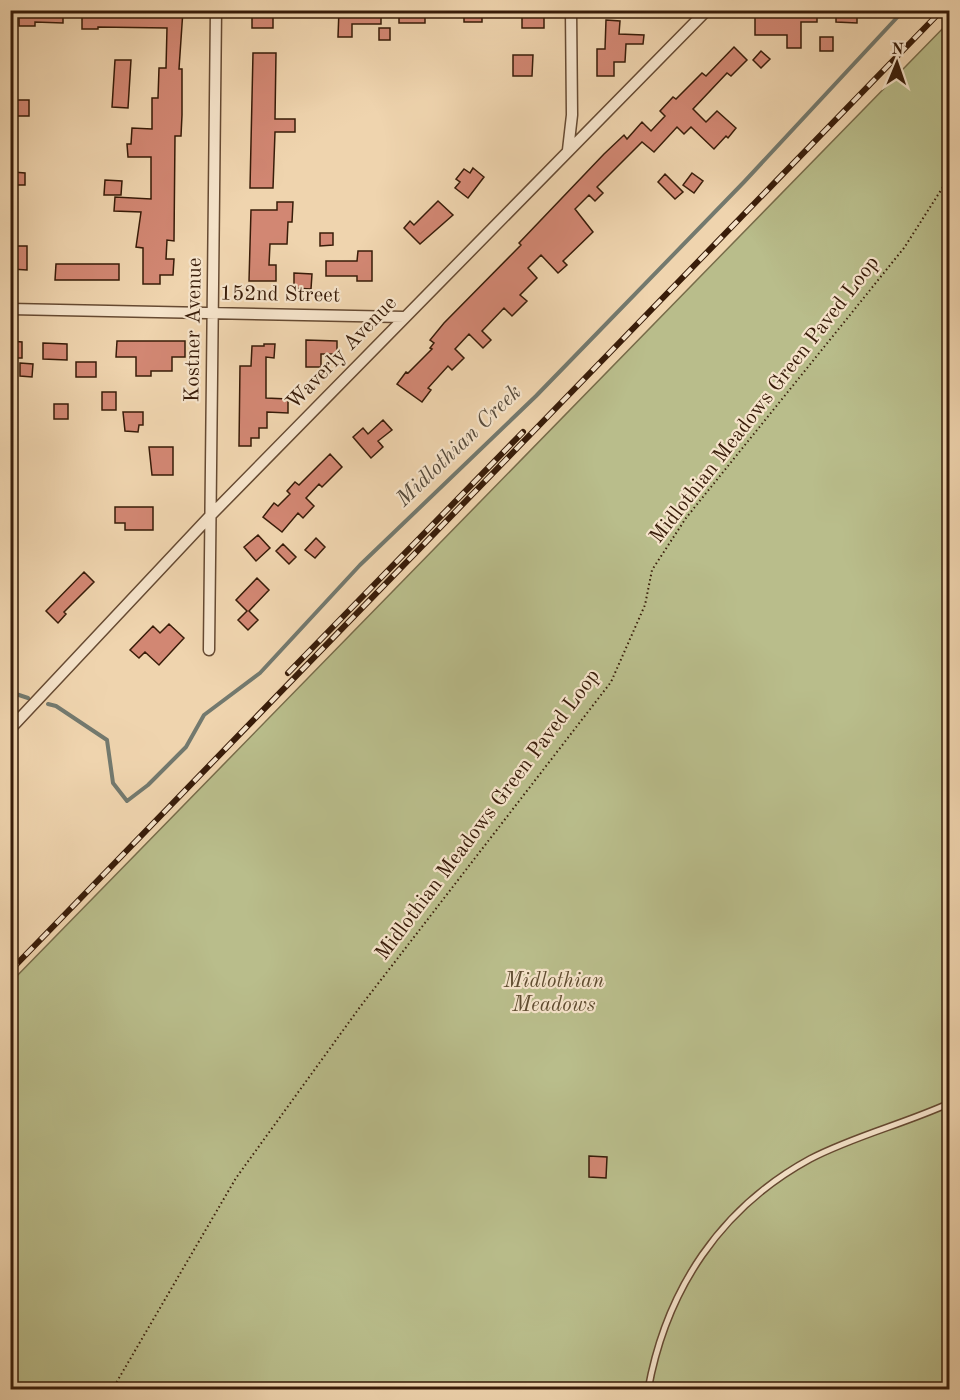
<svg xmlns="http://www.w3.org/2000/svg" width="960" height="1400" viewBox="0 0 960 1400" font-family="'Old Standard TT',serif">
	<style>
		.green { fill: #b9bd8b; stroke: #786c4a; stroke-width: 1.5 }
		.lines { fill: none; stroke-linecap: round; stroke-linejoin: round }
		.stream { stroke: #73796e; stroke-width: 4 }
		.building { fill: #d28773; stroke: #381c09; stroke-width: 1.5 }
		.service-casing { stroke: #664a32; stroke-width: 8 }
		.minor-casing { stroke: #664a32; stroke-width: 13 }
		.path { stroke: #381c09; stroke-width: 2; stroke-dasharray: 1.5 3; stroke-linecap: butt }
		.service { stroke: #f5e3ca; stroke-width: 5 }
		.minor { stroke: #f5e3ca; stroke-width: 10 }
		.rail-casing { stroke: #381c09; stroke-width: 6 }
		.rail { stroke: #f5e3ca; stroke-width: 4; stroke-dasharray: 11; stroke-linecap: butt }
		.labels { text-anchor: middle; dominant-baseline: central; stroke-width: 4.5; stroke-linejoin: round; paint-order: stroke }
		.street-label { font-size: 21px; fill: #381c09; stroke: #f5e3ca }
		.park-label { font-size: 21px; font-style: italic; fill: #5f4c30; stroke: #f5e3ca }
		.water-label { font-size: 22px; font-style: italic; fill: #564a3b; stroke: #f5e3ca }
	</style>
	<rect width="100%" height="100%" fill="#efd4ae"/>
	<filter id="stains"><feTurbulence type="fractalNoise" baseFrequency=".00333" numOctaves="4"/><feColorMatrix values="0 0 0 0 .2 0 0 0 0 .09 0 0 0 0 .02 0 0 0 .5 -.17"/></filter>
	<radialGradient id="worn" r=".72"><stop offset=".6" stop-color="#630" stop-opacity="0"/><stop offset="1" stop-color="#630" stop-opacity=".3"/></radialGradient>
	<path class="green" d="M949 22V1389H11L10 983Z"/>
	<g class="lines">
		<path class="stream" d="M10 692 28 698
			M48 704 56 706 107 740 113 783 127 801 148 785 186 747 204 715 260 673 360 565 536 396 744 182 904 10"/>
	</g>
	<path class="building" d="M19 10H63V23L35 22V26H19Z
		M82 10H183L179 69H182V115L181 136H175L174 241 167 240 166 259H174L173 275H160V284H143V248L136 247 141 212 114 211 115 197 151 199V157H128L127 144H131L132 128 152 129V98H158L159 68H166L167 28 98 27V29H82Z
		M252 10 273 13V28H252Z
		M339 10H381V24H352V37H338Z
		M399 10H425V23H399Z
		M464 10H482V22H464Z
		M522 10H544V28H522Z
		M769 10H817V22H801V48H787V35H755V17H769Z
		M836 10H857V23L836 22Z
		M606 20 620 21 619 34 644 35 643 44H626L625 62H614V76H597V49H605Z
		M379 28H390V40H379Z
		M820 37H833V51H820Z
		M734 47 747 60 731 76 727 73 693 109 706 122 717 111 736 128 728 138 726 136 714 149 691 127 684 134 677 127 654 152 642 142 597 187 603 193 595 201 589 195 575 209 593 232 563 261 567 265 558 273 541 255 528 268 537 278 520 295 527 301 512 316 504 308 482 331 491 340 483 348 469 334 455 349 464 358 452 370 448 366 428 388 431 390 422 402 397 384 406 372 408 373 432 349 430 348 434 343 430 340 444 323 521 245 519 243 604 154 624 135 627 139 642 122 651 131 665 116 660 111 673 97 676 99 702 73 706 76Z
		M761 51 770 59 761 68 753 60Z
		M253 53H276L275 119H295V132H275L273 188H250Z
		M513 55H533L532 76H513Z
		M115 60H131L128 108 112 107Z
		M16 100H29V116H16Z
		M473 168 484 177 468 198 455 188 460 182 456 179 464 169 470 173Z
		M13 172 25 173V185H13Z
		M692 173 703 181 694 193 683 185Z
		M665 174 683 192 675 199 658 182Z
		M105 180 122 181 121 195H104Z
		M438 201 453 215 420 244 404 228 410 221 414 225Z
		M277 202H293L292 222H288L287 244H270L269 265H276V281H249L251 210H277Z
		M320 233H333V245L320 246Z
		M11 246H27V270L11 269Z
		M358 251H372V281H357V276H326V261H357Z
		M56 264H119V280H55Z
		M294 273 312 274 311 289 294 288Z
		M306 340 337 341V354H321V367H306Z
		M10 341 22 342V358H10Z
		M117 341H185V357H172V371H151V376H136V357H116Z
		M43 343 67 344V360L43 359Z
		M264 344H275L274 358 266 357V398L288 399V413L267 412V428H259V438H251V446H239L240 366H251L252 346H264Z
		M76 362H96V377H76Z
		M20 363 33 364 32 377 20 376Z
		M102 392H116V410H102Z
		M54 404H68V419H54Z
		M123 412H143V425H139L138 432 125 431Z
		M383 420 392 430 378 441 383 447 371 458 353 437 363 428 368 434Z
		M149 447H173V475H152Z
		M330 454 342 467 322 487 319 484 306 498 314 506 303 518 298 513 282 532 263 517 274 503 278 506 290 494 287 491 295 482 299 485Z
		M115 507H153V530H125V523H115Z
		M258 535 270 548 256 561 244 547Z
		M316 538 325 547 315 558 305 550Z
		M283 544 296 557 289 564 276 551Z
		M84 572 94 582 64 612 66 614 58 623 46 611Z
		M257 578 269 590 249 611 258 620 248 630 238 620 247 611 236 600Z
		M169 624 184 638 159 665 145 652 139 658 130 650 153 626 160 633Z
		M589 1156 607 1157 606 1178 589 1177Z"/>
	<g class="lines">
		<g class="service-casing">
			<path id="service" d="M312 1390 325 1387 339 1390
				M648 1390C666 1290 720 1208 810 1159 854 1136 904 1124 950 1103"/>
		</g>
		<g class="minor-casing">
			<path id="minor" d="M568 150 572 115 571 10
				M10 309 404 317
				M209 650 216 10
				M10 729 211 515 707 10"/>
		</g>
		<path class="path" d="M115 1384 123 1390
			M112 1390 236 1178 360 1007 611 682 645 605 652 570 686 518 904 248 950 176"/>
		<use href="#service" class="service"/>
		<use href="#minor" class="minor"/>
		<g class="rail-casing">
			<path id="rail" d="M288 673 523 432
				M10 971 942 10"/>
		</g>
		<use href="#rail" class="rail"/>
	</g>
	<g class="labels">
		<g class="street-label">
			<text transform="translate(280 295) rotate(1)">152nd Street</text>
			<text transform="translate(194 330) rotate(-89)">Kostner Avenue</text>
			<text transform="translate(342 353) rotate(-46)">Waverly Avenue</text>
			<text transform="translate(765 400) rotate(-52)">Midlothian Meadows Green Paved Loop</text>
			<text transform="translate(488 815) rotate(-53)">Midlothian Meadows Green Paved Loop</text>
		</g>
		<g class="park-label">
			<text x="554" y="981">Midlothian<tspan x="554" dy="24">Meadows</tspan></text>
		</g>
		<g class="water-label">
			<text transform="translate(459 446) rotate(-44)">Midlothian Creek</text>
		</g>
	</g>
	<rect width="960" height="1400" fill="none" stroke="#efd4ae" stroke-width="36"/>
	<rect x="12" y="12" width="936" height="1376" fill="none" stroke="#381c09" stroke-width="3"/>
	<rect x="18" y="18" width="924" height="1364" fill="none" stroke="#381c09" stroke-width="1.5"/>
	<g transform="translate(897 63) rotate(2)" stroke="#f5e3ca" stroke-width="4.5" paint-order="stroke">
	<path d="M0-4.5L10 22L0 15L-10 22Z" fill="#381c09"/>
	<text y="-9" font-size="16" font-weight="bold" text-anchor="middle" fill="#381c09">N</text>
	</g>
	<rect width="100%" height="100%" filter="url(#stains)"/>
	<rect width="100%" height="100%" fill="url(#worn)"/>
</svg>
